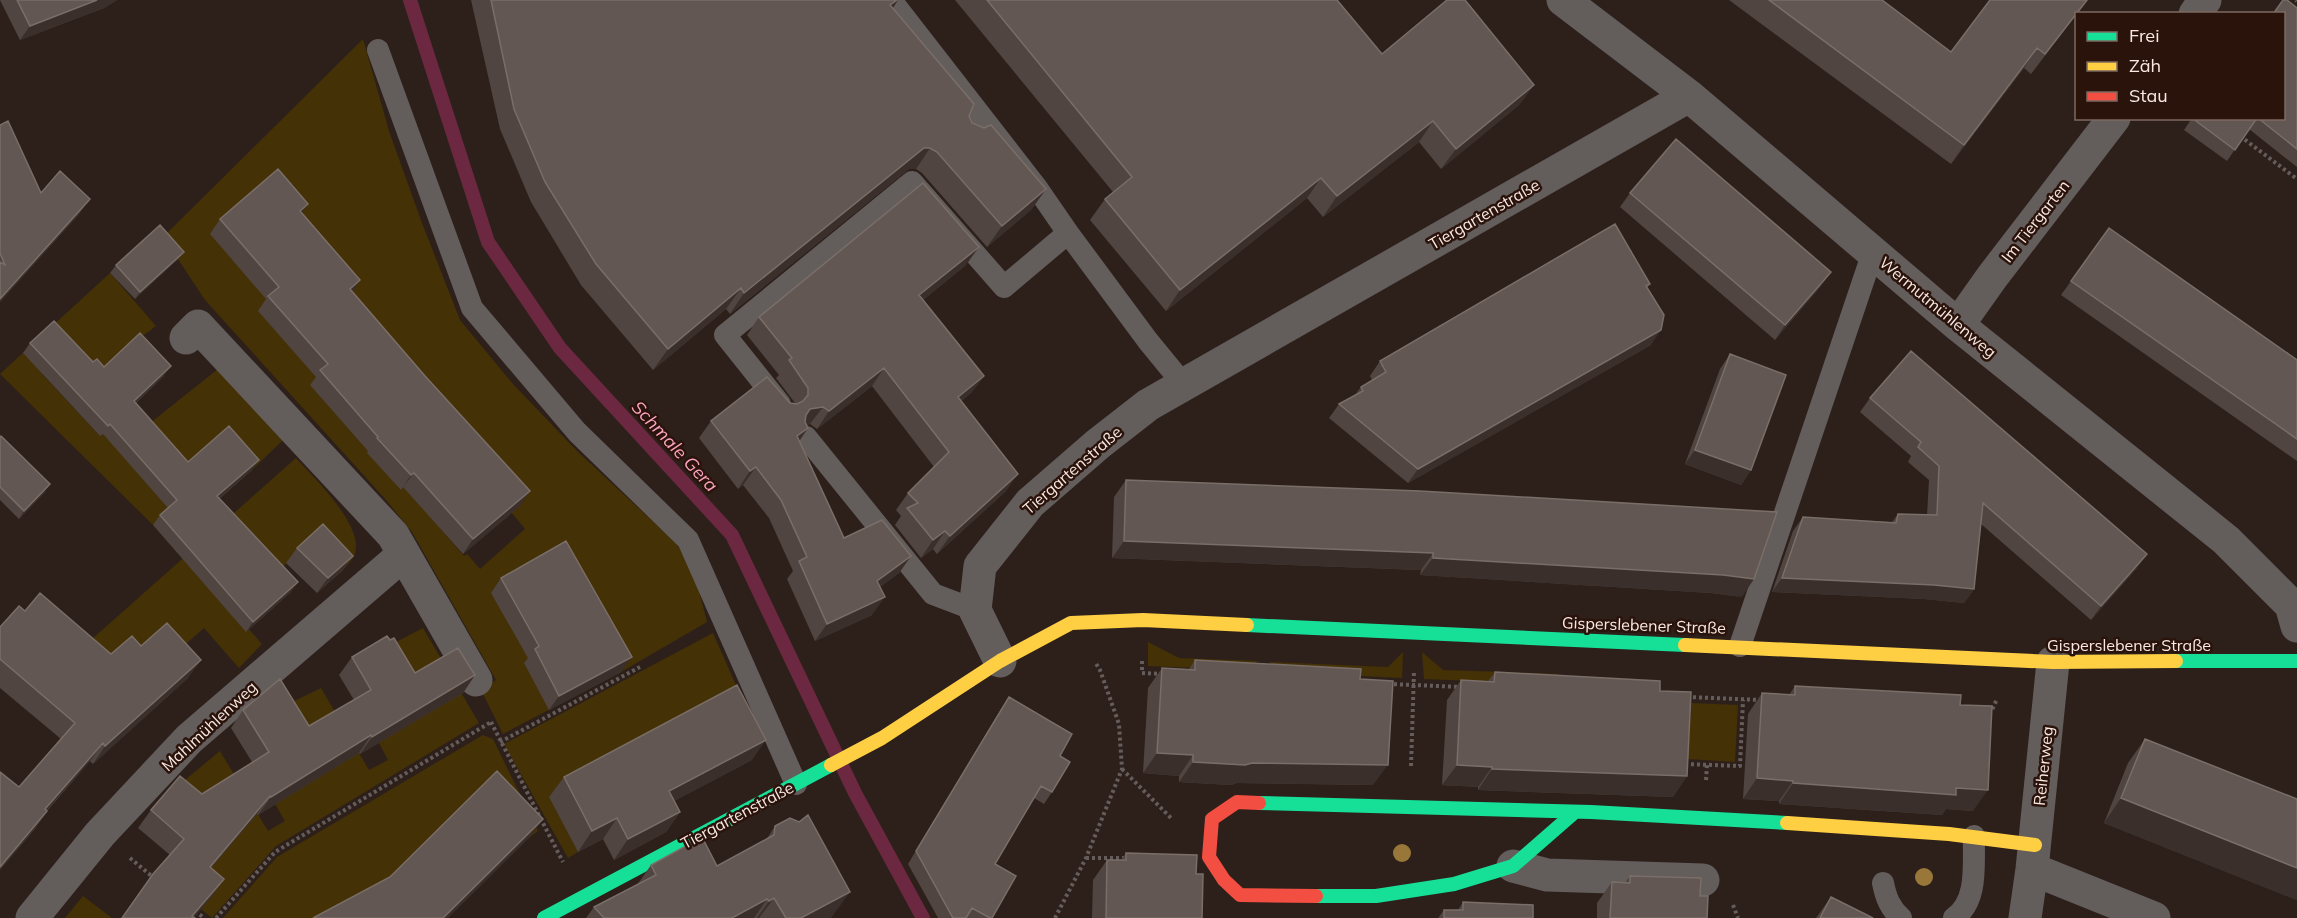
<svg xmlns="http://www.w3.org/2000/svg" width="2297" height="918" viewBox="0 0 2297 918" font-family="Mulish,sans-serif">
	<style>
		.green { fill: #443106; fill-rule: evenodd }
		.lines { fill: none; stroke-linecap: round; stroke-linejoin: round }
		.stream { stroke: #6c2841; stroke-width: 14 }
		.path { stroke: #655d5c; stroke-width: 4; stroke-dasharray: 3 3; stroke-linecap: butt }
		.lane { stroke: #635d5c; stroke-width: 22 }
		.street { stroke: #635d5c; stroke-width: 33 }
		.fast { stroke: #16e098; stroke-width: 14 }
		.slow { stroke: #ffcf43; stroke-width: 14 }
		.jam { stroke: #f24e42; stroke-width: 14 }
		.tree { fill: #997739 }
		.wall { fill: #504540 }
		.shaded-wall { fill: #3a2f2a }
		.building { fill: #625752; stroke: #7a6e68; stroke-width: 1.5 }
		.labels { text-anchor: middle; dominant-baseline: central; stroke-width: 5; stroke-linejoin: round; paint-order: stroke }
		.street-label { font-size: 16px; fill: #f9e9e2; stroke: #2a130b }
		.water-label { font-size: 18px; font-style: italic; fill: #fda4c1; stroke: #2a130b }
	</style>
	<rect width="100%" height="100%" fill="#2d201b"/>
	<path class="green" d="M363 39 389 131 422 223 460 320 513 384 577 451 675 542 693 568 707 622 621 672 503 734 481 690 496 680 412 532 387 501 205 300 178 259 160 240ZM512 513 525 529 480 569 467 554 464 556 433 520Z
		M110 273 156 326 133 343 94 380 42 374 100 436 116 421 130 439 218 369 284 439 252 470 170 510 153 525 0 374Z
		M296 458C314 478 367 528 354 556 352 561 346 566 342 571L313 539 234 612 262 644 239 668 204 628 170 658 106 665 83 647Z
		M423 628 479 723 276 846 212 918 201 909 212 896 168 794 220 751 268 831 285 821 275 804 334 768 276 710 321 688 369 770 388 760 379 743V651Z
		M713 633 750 717 550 798 578 852 568 858 504 744Z
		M1148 642 1179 658 1258 661 1244 670 1148 666Z
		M1403 652 1402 678 1281 672 1269 662 1388 667Z
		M1422 652 1443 670 1559 674 1549 684 1424 679Z
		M1691 703 1738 705 1735 762 1688 759Z
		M483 735 493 739 538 831 530 837 377 895 332 918H223L277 857Z
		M83 896 112 918H65Z"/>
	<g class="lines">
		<path class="stream" d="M410 0 488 242 560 348 732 535 855 793 923 918"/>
		<path class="path" d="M2296 0 2297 1
			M2240 136 2297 179
			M1142 661V673L1162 674
			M1388 684 1461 687
			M1687 697 1761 700
			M1987 710H1992L1997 699
			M491 722 563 862
			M500 742 640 667
			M1685 764 1740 766 1743 700
			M1411 766 1414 671
			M1122 769 1171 818
			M1706 780 1707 765
			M130 858 154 878
			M1086 858H1127
			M1733 905 1738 918
			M195 911 204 918
			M216 918 275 852 491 722
			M1055 918 1086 858 1122 769 1119 724 1100 670 1095 662"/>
		<path class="lane" d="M891 0 1037 188 1068 233 1148 341 1184 385
			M378 50 472 308 577 432 688 540 796 784
			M780 404 725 335 912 182 1004 287 1068 233
			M806 437 933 594 975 610
			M1740 646 1873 252
			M1883 883C1886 898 1890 908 1901 918
			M1954 918C1979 900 1973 863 1974 836"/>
		<path class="street" d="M1563 0 1689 96 1958 325 2226 540 2291 605 2297 626
			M2195 14 2205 0
			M1958 325 1992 277 2114 118
			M186 338 198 326 393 535 476 680
			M1000 661 975 610 980 566 1030 503 1098 444 1148 405 1689 96
			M1513 866 1547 875 1703 880
			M2032 869 2154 918
			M32 918 100 834 189 739 404 554
			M2025 918 2032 869 2053 662"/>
		<path class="fast" d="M1247 625 1685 645
			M2176 661H2297
			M1259 803 1591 812 1787 823
			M1316 896H1376L1454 884 1513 866 1575 812
			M544 918 831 765"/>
		<path class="slow" d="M1685 645 2053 662 2176 661
			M831 765 882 738 1000 661 1071 623 1143 620 1247 625
			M1787 823 1949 834 2035 845"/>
		<path class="jam" d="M1259 803 1237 802 1212 819 1209 857 1224 880 1240 895 1316 896"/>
	</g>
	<g class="tree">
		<circle cx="1402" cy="853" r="9"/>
		<circle cx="1924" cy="877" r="9"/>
	</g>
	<path class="wall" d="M0 0H117L104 8 20 40Z
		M471 0H898L893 8 969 116 972 123 1046 189 1031 210 987 247 922 173 916 169H909L730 314 726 309 653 370 581 285 531 202 500 129Z
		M955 0H1337L1382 54 1534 85 1519 105 1441 169 1419 142 1323 217 1307 198 1166 311 1090 220 1105 199 1113 192Z
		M1729 0H1882L1951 52 2088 0 2077 14H2076V15L2031 74 2024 68 1951 164Z
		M2297 8V167L2249 129 2227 161 2184 130 2192 118H2283Z
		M0 125 41 193 80 213 0 302Z
		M1630 193 1821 286 1775 340 1620 207Z
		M302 213 360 280 352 291 520 506 463 554 403 487 401 490 367 453 368 451 310 385 316 377 258 311 266 299 210 234 220 219Z
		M2109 228 2297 360V461L2061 295Z
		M184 252 178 259 135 299 110 273 116 265Z
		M966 265 923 300 984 376 971 393 961 401 1006 491 937 554 933 549 921 558 895 525 901 516 896 510 908 493 934 467 872 386 817 429 810 424 806 425 808 428 799 440 844 538 911 556 899 573 880 587 872 615 815 641 787 579 793 571 769 518 743 485 738 489 699 438 711 421 790 403H795L776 378 779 375 747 335 759 317Z
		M1650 284 1647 288 1651 345 1408 483 1329 418 1339 404 1355 395 1361 387 1372 380 1370 376 1380 361Z
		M30 343 93 362 104 367 164 376 136 403 188 462 252 470 219 499 291 592 246 632 153 525 160 515 168 508 103 434 100 436 23 353Z
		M1730 354 1751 470 1741 485 1685 464 1720 369Z
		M1870 398 2137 568 2091 620 1981 524 1974 589 1964 603 1924 599 1772 592 1793 531 1803 517 1892 522 1898 514 1927 515 1929 480 1908 462 1911 456 1860 412Z
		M0 437 45 492 19 519 0 500Z
		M1126 480 1742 597 1711 593 1420 575 1421 570 1112 558 1114 497Z
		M297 548 353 556 342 571 317 593 286 563Z
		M501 578 621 672 549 710 524 663 528 658 491 593Z
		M25 611 111 654 141 646 188 678 93 764 90 761 47 811 35 829 0 870V772L19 787 61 739 0 688V627Z
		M352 657 415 673 475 675 463 693 360 754 359 753 258 815 257 814 211 868 224 879 212 896 194 917 122 918 170 855 138 828 151 810 202 794 252 762 231 728 243 710 309 726 354 700 339 675Z
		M1195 660 1360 679 1373 785 1237 783 1231 785 1179 782V776L1143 773 1148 688 1162 668 1189 669Z
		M1495 672 1660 691 1687 776 1673 797 1478 790V787L1442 785 1447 700 1461 680 1488 681Z
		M1795 686 1960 705 1973 811 1946 809 1942 815 1779 804V801L1743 799 1748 714 1762 693 1789 695Z
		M1009 697 1060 756 1052 792 1044 804 1034 798 995 864 992 918H938L908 864 1001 709Z
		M2145 739 2297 799V900L2104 823 2128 763Z
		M752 760 674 801 680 812 666 832 614 860 603 839 578 852 549 797 564 777Z
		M775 826 831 918H586L594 907 637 885 651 865 717 866 766 840Z
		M1126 853 1196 874 1202 918H1092L1093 880 1107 860H1121Z
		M1630 876 1700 896 1707 918H1597V903L1612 882 1625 883Z
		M1831 897 1873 918H1816Z
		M1463 902 1533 918H1438L1444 910H1458Z"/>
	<path class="shaded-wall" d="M97 0H117L104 8 20 40 30 26Z
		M897 0H898L887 17 890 5Z
		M2037 48 2024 68 1951 164 1964 145Z
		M1534 85 1519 105 1441 169 1456 149Z
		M1433 121 1419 142 1323 217 1337 196Z
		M924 148H930L916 169H909L730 314 744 293Z
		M1321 178 1307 198 1166 311 1180 290Z
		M1046 189 1031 210 987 247 1002 226Z
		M90 199 80 213 0 302V299Z
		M308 204 298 218 300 211Z
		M979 247 966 265 907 313 919 295Z
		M184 252 178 259 135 299 140 292Z
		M1831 272 1821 286 1775 340 1785 325Z
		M360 280 350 295V289Z
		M741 288 726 309 653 370 668 349Z
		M1661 330 1651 345 1408 483 1418 469Z
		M171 366 164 376 127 411 134 401Z
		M884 368 872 386 817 429 829 411Z
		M984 376 971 393 945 414 958 397Z
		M823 407 810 424 798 426 810 409Z
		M808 428 796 446 797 436Z
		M1695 450 1751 470 1741 485 1685 464Z
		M259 460 252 470 210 506 217 496Z
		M756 467 743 485 738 489 750 471Z
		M414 473 403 487 401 490 411 475Z
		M1018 474 1006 491 937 554 950 536Z
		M50 484 45 492 19 519 24 511Z
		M530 491 520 506 463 554 473 539Z
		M945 531 933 549 921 558 933 540Z
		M1124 541 1433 553 1421 570 1112 558Z
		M2147 554 2137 568 2091 620 2101 606Z
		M353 556 342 571 317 593 328 578Z
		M911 556 899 573 865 598 877 581Z
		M1433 558 1723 575 1754 579 1742 597 1711 593 1420 575Z
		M1782 578 1934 585 1974 589 1964 603 1924 599 1772 592Z
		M298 582 291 592 246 632 253 622Z
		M885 597 872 615 815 641 827 624Z
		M632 657 621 672 549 710 559 696Z
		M201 660 188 678 93 764 105 746Z
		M475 675 463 693 360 754 372 737Z
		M371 735 359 753 258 815 271 797Z
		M766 740 752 760 655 811 669 791Z
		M103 743 90 761 32 827 45 809Z
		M1157 753 1193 755 1179 776 1143 773Z
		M1193 762 1252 763 1388 765 1373 785 1237 783 1231 785 1179 782Z
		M1457 765 1492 767 1478 787 1442 785Z
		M1492 769 1687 776 1673 797 1478 790Z
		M1757 778 1793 781 1779 801 1743 799Z
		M1793 783 1956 788 1988 790 1973 811 1946 809 1942 815 1779 804Z
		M270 796 257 814 197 884 210 867Z
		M2121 798 2297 868V900L2104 823Z
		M47 811 35 829 0 870V867Z
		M680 812 666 832 614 860 628 839Z
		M617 818 603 839 578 852 592 831Z
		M543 819 530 837 448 918H443Z
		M224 879 212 896 193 918H191Z
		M850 892 831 918H801Z
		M774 898 759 918H757L769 901Z
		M767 899 754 918H732Z"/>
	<path class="building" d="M17 0H97L30 26Z
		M491 0H897L890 5 974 104 969 116 972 123 984 128 991 125 1046 189 1002 226 937 152 930 148H924L744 293 741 288 668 349 596 264 545 182 514 109Z
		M987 0H1337L1382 54 1447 0H1465L1534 85 1456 149 1433 121 1337 196 1321 178 1180 290 1105 199 1132 177Z
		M1769 0H1882L1951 52 1990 0H2087L2045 54 2037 48 1964 145Z
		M2283 0H2287L2297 8V149L2258 118H2283V14H2273Z
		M2192 118H2257L2235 150Z
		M8 121 41 193 60 171 90 199 0 299V262L5 265 0 253V125Z
		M1676 139 1831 272 1785 325 1630 193Z
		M278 169 308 204 300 211 360 280 350 289 425 376 530 491 473 539 414 473 411 475 377 438 378 437 320 370 328 364 268 296 279 287 220 219Z
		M923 183 979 247 919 295 984 376 958 397 1018 474 950 536 945 531 933 540 907 508 918 503 908 493 949 452 884 368 829 411 823 407 810 409 806 415 805 422 808 428 797 436 844 538 882 520 911 556 877 581 885 597 827 624 799 561 807 557 781 500 756 467 750 471 711 421 767 377 790 403 797 404 803 401 808 395V388L789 360 792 358 759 317Z
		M1615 224 1650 284 1646 286 1664 315 1661 330 1418 469 1339 404 1363 391 1361 387 1386 372 1380 361Z
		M160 225 184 252 140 292 116 265Z
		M2109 228 2297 360V439L2071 281Z
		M54 321 93 362 97 359 104 367 140 333 171 366 134 401 188 462 229 426 259 460 217 496 298 582 253 622 160 515 177 500 110 424 108 426 30 343Z
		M1911 351 2147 554 2101 606 1983 503 1974 589 1934 585 1782 578 1803 517 1896 523 1898 514 1937 515 1939 466 1918 447 1921 442 1870 398Z
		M1730 354 1786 375 1751 470 1695 450Z
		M1 436 50 484 24 511 0 487V437Z
		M1126 480 1420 491 1777 512 1754 579 1723 575 1433 558V553L1124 541Z
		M323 524 353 556 328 578 297 548Z
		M566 541 632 657 559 696 535 649 539 646 501 578Z
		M40 593 111 654 132 636 141 646 167 623 201 660 105 746 103 743 45 809 47 811 0 867V772L19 787 75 723 0 659V627L19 606 25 611Z
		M387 636 390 640 394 638 415 673 458 648 475 675 372 737 371 735 271 797 270 796 210 867 224 879 192 916 195 918H122L153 874 184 839 151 810 180 776 202 794 269 752 243 710 280 679 309 726 371 690 352 657Z
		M1195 660 1361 669 1360 679 1393 681 1388 765 1252 763 1245 765 1193 762V755L1157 753 1162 668 1195 670Z
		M1495 672 1660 681V691L1691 692 1687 776 1492 769V767L1457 765 1461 680 1494 682Z
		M737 685 766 740 669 791 680 812 628 839 617 818 592 831 564 777Z
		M1795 686 1961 695 1960 705 1992 706 1988 790 1956 788V795L1793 783V781L1757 778 1762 693 1795 695Z
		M1009 697 1072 734 1060 756 1070 762 1052 792 1041 786 995 864 1016 876 992 918H990L972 908 966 918H953L916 851Z
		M2145 739 2297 799V868L2121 798Z
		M497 771 543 819 443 918H313L390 877Z
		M808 815 850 892 801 918H786L774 898 769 901 767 899 732 918H604L594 907 656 875 651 865 702 837 717 866 774 835 775 826 790 818 799 822Z
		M1126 853 1197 855 1196 874H1203L1202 918H1106L1107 860H1126Z
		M1630 876 1701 878 1700 896H1708L1707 918H1610L1612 882 1630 883Z
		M1831 897 1873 918H1820Z
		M1463 902 1533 905V918H1444V910H1463Z"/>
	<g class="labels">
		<g class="street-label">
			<text transform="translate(1484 214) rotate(-30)">Tiergartenstraße</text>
			<text transform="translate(2035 221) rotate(-52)">Im Tiergarten</text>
			<text transform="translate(1938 307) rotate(40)">Wermutmühlenweg</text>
			<text transform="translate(1072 470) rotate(-41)">Tiergartenstraße</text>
			<text transform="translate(1644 625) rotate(2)">Gisperslebener Straße</text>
			<text x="2129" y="645">Gisperslebener Straße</text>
			<text transform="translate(209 726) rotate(-43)">Mahlmühlenweg</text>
			<text transform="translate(2043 766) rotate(-84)">Reiherweg</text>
			<text transform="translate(737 815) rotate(-28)">Tiergartenstraße</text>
		</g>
		<g class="water-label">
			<text transform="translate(675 446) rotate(47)">Schmale Gera</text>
		</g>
	</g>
	<rect x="2075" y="12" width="210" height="108" fill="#2a130b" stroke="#7d6961" stroke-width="1.5"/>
	<rect x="2087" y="32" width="30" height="9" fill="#16e098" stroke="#7d6961" stroke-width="1.5"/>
	<text x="2129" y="42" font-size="18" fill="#f9e9e2">Frei</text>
	<rect x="2087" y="62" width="30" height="9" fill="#ffcf43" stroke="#7d6961" stroke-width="1.5"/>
	<text x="2129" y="72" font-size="18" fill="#f9e9e2">Zäh</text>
	<rect x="2087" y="92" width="30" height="9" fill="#f24e42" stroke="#7d6961" stroke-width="1.5"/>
	<text x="2129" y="102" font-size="18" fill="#f9e9e2">Stau</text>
</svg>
